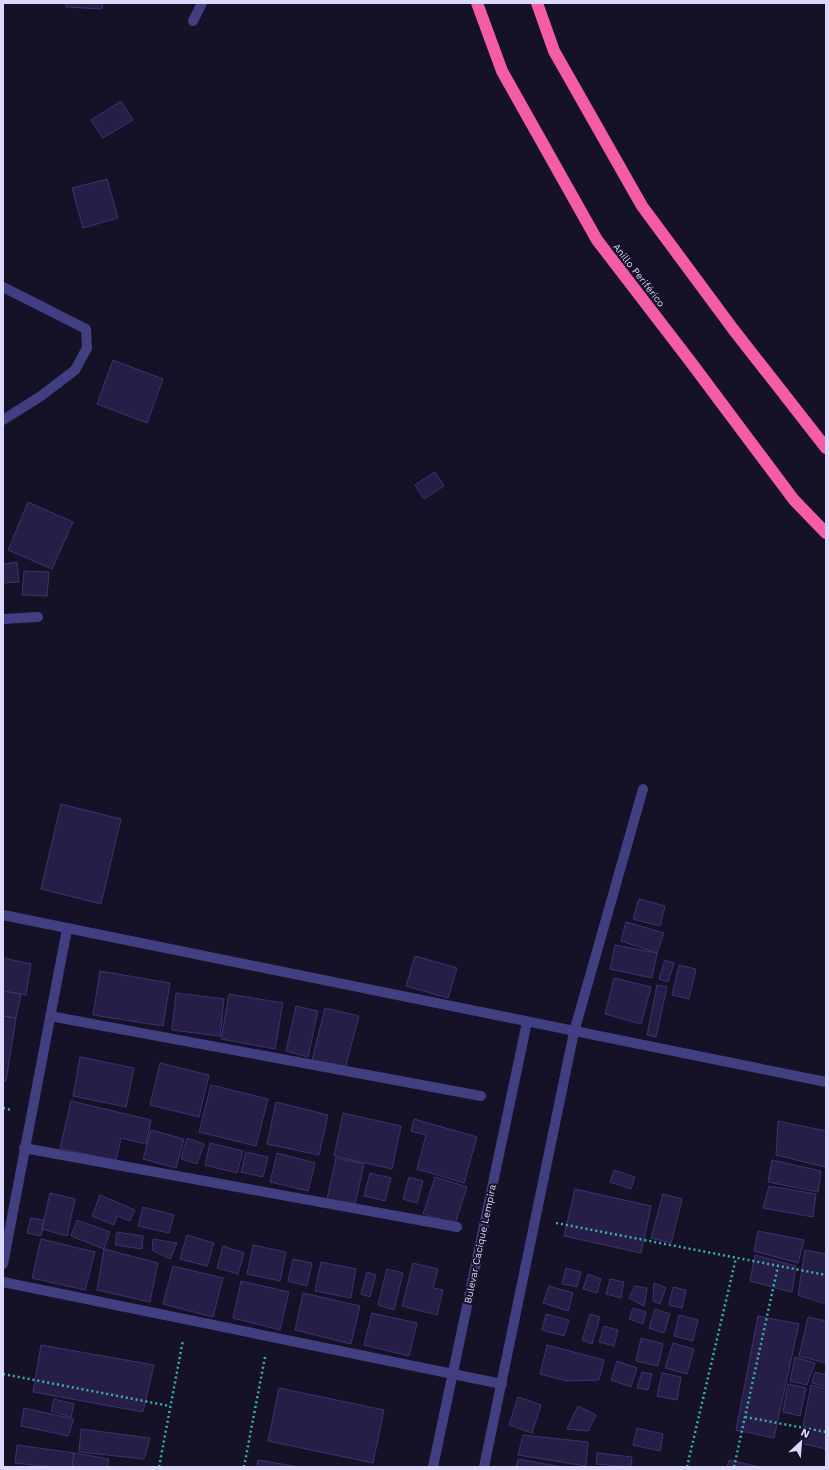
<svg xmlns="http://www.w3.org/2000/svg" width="829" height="1470" viewBox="0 0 829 1470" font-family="'Work Sans',sans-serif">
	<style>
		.building { fill: #261e46; stroke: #3e3270 }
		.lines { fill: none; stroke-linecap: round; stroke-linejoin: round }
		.path { stroke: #38b1a9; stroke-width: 2.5; stroke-dasharray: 2 3; stroke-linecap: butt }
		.minor { stroke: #413f82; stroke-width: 10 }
		.highway { stroke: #f55ca6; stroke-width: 12 }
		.labels { text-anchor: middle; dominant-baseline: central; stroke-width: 4; stroke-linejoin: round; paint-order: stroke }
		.street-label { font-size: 10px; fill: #dcd9fd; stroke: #151126 }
	</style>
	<rect width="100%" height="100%" fill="#151126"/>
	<path class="building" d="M66 3H103L102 9 66 7Z
		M121 101 133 120 103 138 91 120Z
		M107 179 118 218 83 228 72 188Z
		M113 360 163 379 147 423 97 404Z
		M435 472 444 486 424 499 415 485Z
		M28 502 73 522 52 569 8 550Z
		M17 562 19 582 3 583V564Z
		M24 571 49 572 47 596 22 595Z
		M61 804 121 819 101 904 41 889Z
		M639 899 665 906 660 926 633 919Z
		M626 922 664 933 657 953 621 941Z
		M615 945 657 953 652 978 610 969Z
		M415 956 457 968 448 998 406 986Z
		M3 958 31 964 26 995 3 991Z
		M665 960 674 963 668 982 659 979Z
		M679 965 696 969 689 999 672 995Z
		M100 971 170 983 163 1026 93 1015Z
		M614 978 651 987 641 1024 605 1014Z
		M657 985 667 987 656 1037 647 1035Z
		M3 991 21 994 16 1018 3 1016Z
		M176 993 224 999 220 1036 172 1030Z
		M229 994 283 1003 275 1049 221 1039Z
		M296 1006 318 1011 308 1057 286 1051Z
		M325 1008 359 1016 345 1069 312 1060Z
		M3 1016 16 1018 6 1081H3Z
		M80 1057 134 1068 126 1107 73 1096Z
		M160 1063 209 1075 199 1117 150 1105Z
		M211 1085 268 1099 256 1146 199 1132Z
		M71 1101 151 1120 146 1144 121 1138 116 1161 60 1148Z
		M276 1102 328 1115 319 1155 267 1144Z
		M343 1113 401 1126 392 1169 334 1156Z
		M414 1119 477 1137 464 1183 417 1169 426 1135 411 1131Z
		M778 1121 826 1131 825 1167 776 1155Z
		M151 1130 184 1139 176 1168 143 1159Z
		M187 1138 204 1144 197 1164 181 1159Z
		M210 1143 243 1151 237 1173 205 1165Z
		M246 1152 268 1157 263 1177 241 1172Z
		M277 1153 315 1163 308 1191 270 1182Z
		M336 1158 364 1164 355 1205 327 1199Z
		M772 1160 821 1171 818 1192 768 1182Z
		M614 1170 635 1177 631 1189 610 1182Z
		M370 1173 391 1178 385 1201 364 1196Z
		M409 1177 423 1181 417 1203 403 1199Z
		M435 1177 467 1187 455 1224 423 1214Z
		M769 1186 816 1194 813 1217 763 1208Z
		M575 1189 651 1206 641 1253 564 1236Z
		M50 1193 75 1199 67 1236 42 1229Z
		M663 1194 682 1199 671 1243 651 1238Z
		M100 1195 135 1210 130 1221 117 1216 114 1225 92 1216Z
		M143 1207 174 1215 169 1233 138 1226Z
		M31 1218 44 1220 41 1236 27 1233Z
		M77 1220 110 1232 104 1249 71 1236Z
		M758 1231 804 1240 798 1263 754 1251Z
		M117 1232 143 1236 142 1249 115 1245Z
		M187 1235 214 1243 207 1266 180 1259Z
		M41 1239 95 1252 85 1290 32 1278Z
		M153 1239 177 1243 170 1259 152 1250Z
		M253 1245 286 1252 280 1281 247 1274Z
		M223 1246 244 1253 238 1274 217 1268Z
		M104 1249 158 1263 150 1302 97 1290Z
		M805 1250 826 1254V1304L798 1295Z
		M755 1255 796 1266 792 1292 750 1281Z
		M293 1259 312 1263 307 1286 288 1281Z
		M321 1262 356 1269 351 1298 315 1291Z
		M413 1263 438 1269 433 1288 443 1290 437 1315 402 1306Z
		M173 1266 223 1278 213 1317 163 1304Z
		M566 1268 581 1272 577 1287 562 1284Z
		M387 1269 403 1273 394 1310 378 1305Z
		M367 1272 376 1275 370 1297 361 1294Z
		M588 1274 601 1279 597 1293 583 1289Z
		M610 1279 624 1282 621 1298 606 1294Z
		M241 1281 289 1292 280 1330 233 1318Z
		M654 1283 666 1288 660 1304 653 1301Z
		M549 1286 573 1293 568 1311 543 1303Z
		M635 1286 647 1288 644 1306 629 1298Z
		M673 1287 686 1290 682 1308 669 1305Z
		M303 1293 360 1306 351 1344 295 1330Z
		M633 1308 646 1312 643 1324 629 1319Z
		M655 1309 670 1314 664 1333 649 1328Z
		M372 1313 417 1323 409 1356 364 1345Z
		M546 1314 569 1320 564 1336 542 1330Z
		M590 1314 600 1317 592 1344 582 1340Z
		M679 1315 698 1320 693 1341 674 1336Z
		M758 1316 799 1324 774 1438 736 1430Z
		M808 1317 826 1321V1363L799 1356Z
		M604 1326 618 1330 614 1346 599 1342Z
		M641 1338 663 1344 658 1366 636 1361Z
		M673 1343 694 1349 687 1374 665 1368Z
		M41 1345 154 1365 143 1412 33 1392Z
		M547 1345 604 1360 599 1380 567 1381 540 1374Z
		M795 1357 815 1363 807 1385 790 1381Z
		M617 1361 637 1368 631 1387 611 1380Z
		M642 1372 652 1374 648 1390 637 1388Z
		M815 1372 826 1375V1387L812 1383Z
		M662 1373 681 1377 677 1400 657 1396Z
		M788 1384 806 1388 800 1416 783 1412Z
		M811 1385 826 1389V1449L800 1443Z
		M279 1388 384 1410 373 1463 268 1441Z
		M518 1397 541 1405 532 1433 509 1425Z
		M54 1399 74 1404 71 1417 51 1411Z
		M578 1406 596 1415 588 1431 567 1429Z
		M24 1408 74 1419 68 1436 21 1426Z
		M637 1428 663 1434 660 1451 633 1445Z
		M81 1429 150 1438 144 1459 79 1452Z
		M523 1435 588 1442 586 1466 518 1455Z
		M17 1445 74 1453 72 1467H51L15 1463Z
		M74 1453 109 1459 107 1467H72Z
		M597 1453 632 1457 631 1467 596 1464Z
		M518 1459 562 1467H516Z
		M258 1460 299 1467H257Z
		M729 1460 760 1467H727Z"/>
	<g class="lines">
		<path class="path" d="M3 1108 11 1110
			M556 1223 826 1275
			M3 1374 170 1406
			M745 1417 826 1432
			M159 1467 183 1340
			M244 1467 265 1357
			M687 1467 736 1258
			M734 1467 778 1266"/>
		<path class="minor" d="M193 21 202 3
			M3 287 86 329 87 348 75 370 41 396 3 420
			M3 619 38 617
			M3 915 826 1082
			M50 1016 481 1096
			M24 1148 457 1227
			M3 1264 67 929
			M3 1282 502 1384
			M433 1467 527 1022
			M484 1467 574 1032 643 789"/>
		<path class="highway" d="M477 3 502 71 597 240 690 361 794 500 826 533
			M537 3 554 51 642 206 733 329 826 448"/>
	</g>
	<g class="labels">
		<g class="street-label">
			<text transform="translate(639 275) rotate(52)">Anillo Periférico</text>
			<text transform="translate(480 1244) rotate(-78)">Bulevar Cacique Lempira</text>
		</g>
	</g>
	<rect width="829" height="1470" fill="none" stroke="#dcd9fd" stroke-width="8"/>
	<g transform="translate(801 1442) rotate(26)" stroke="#151126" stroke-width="3" paint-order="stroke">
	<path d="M0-3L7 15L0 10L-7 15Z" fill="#dcd9fd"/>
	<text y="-6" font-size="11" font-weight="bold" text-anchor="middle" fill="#dcd9fd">N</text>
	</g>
</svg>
